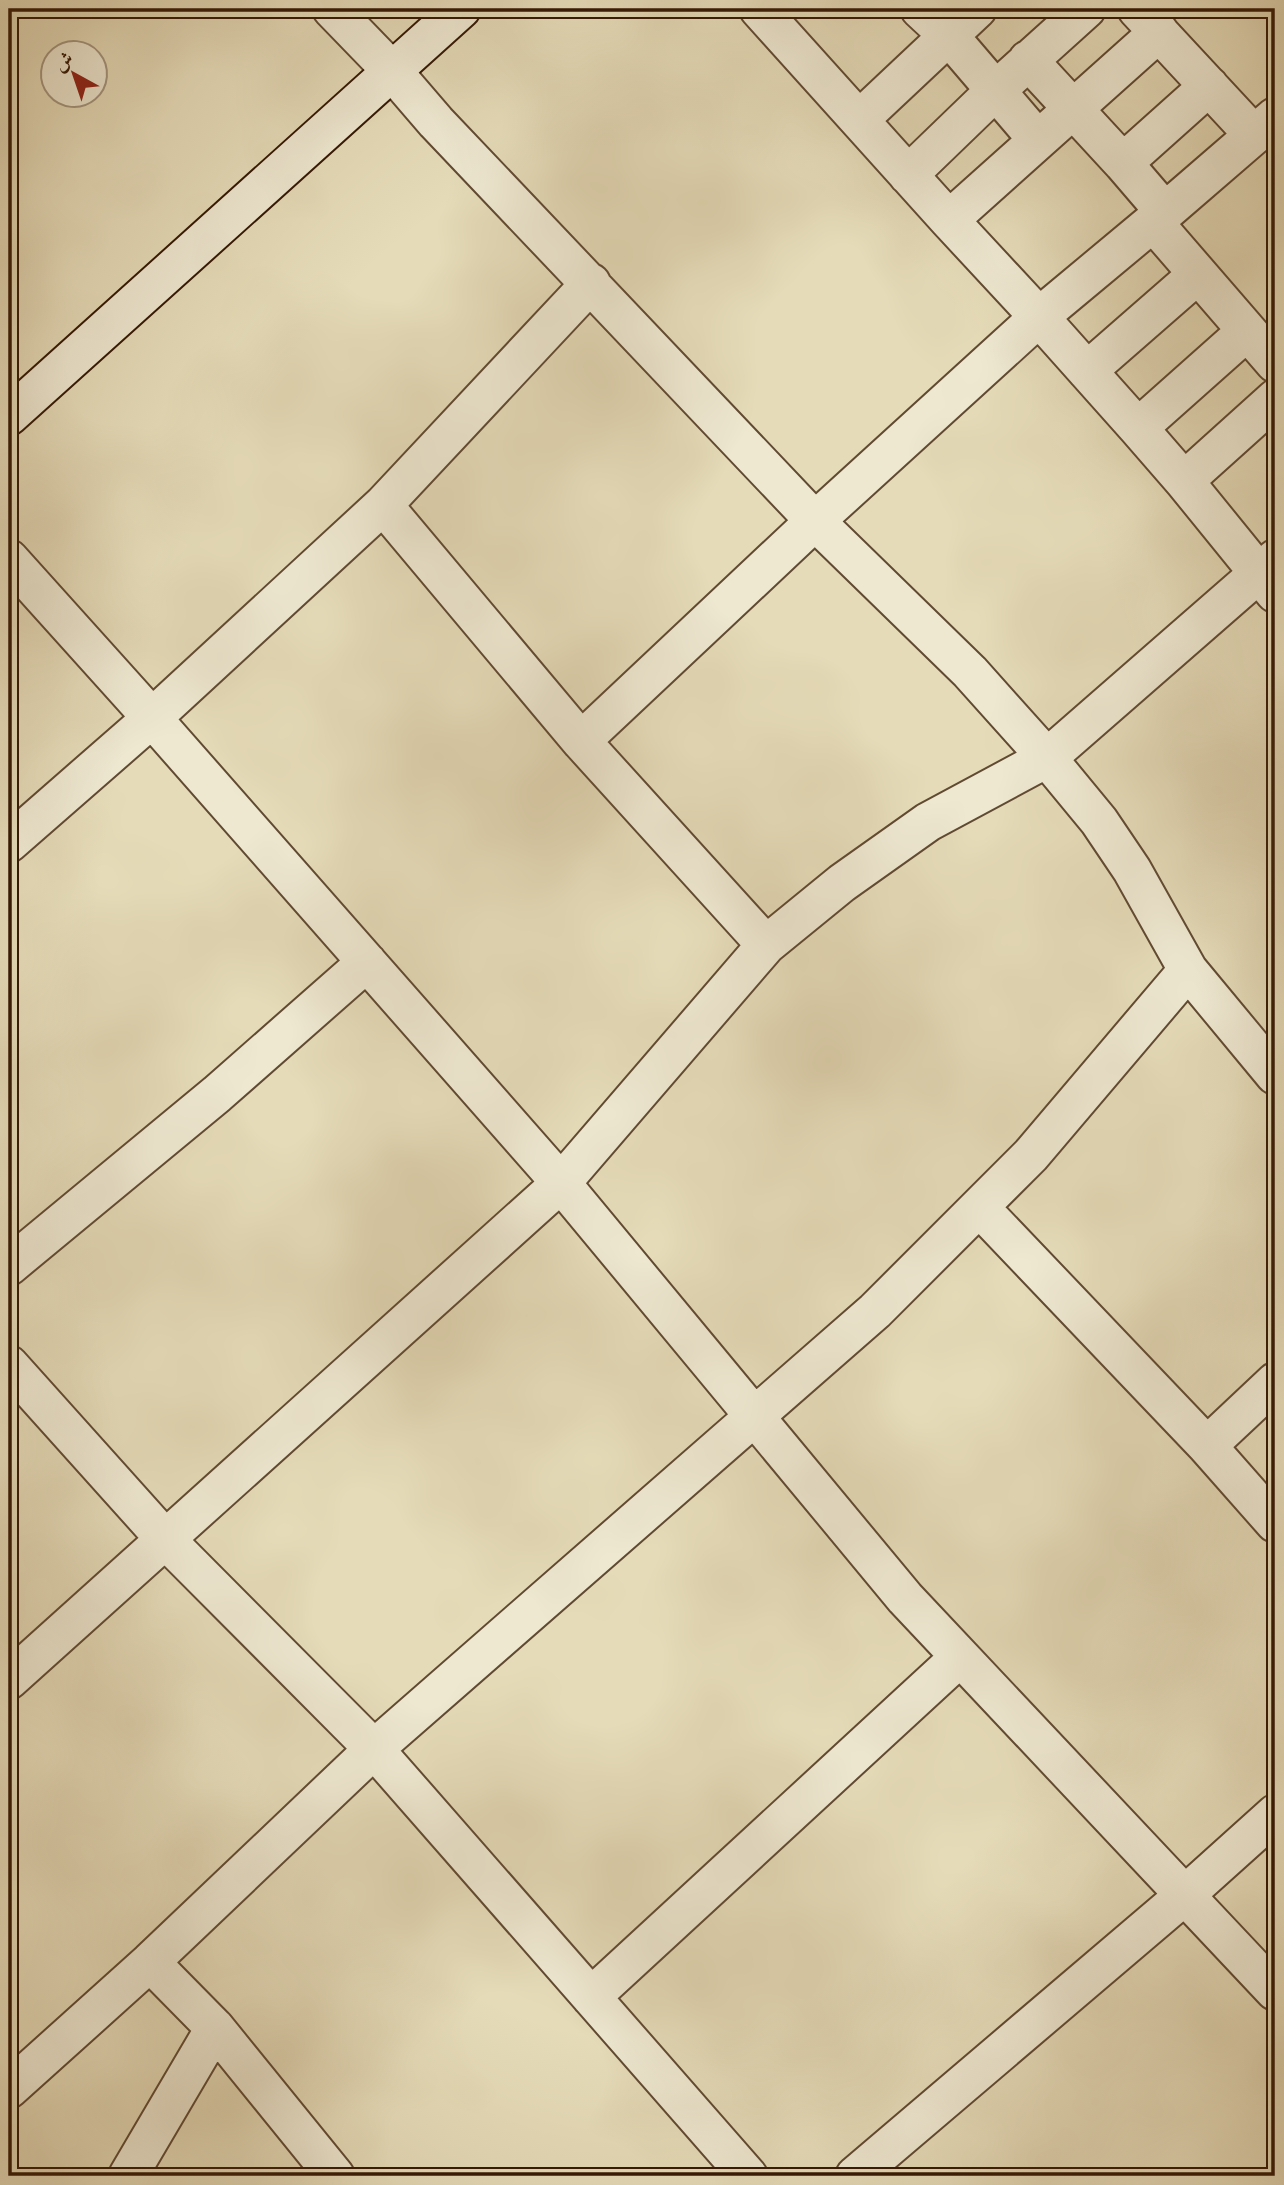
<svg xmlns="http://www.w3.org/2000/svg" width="1284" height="2185" viewBox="0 0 1284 2185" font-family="'IM FELL Great Primer',Amiri,serif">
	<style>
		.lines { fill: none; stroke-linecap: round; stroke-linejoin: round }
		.street-casing { stroke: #614a32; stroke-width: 42 }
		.secondary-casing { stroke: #351905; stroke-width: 42 }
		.street { stroke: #eee8d1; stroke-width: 38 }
		.secondary { stroke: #eee8d1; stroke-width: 38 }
	</style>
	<rect width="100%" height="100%" fill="#e5dbb8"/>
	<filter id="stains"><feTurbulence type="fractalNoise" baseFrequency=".00286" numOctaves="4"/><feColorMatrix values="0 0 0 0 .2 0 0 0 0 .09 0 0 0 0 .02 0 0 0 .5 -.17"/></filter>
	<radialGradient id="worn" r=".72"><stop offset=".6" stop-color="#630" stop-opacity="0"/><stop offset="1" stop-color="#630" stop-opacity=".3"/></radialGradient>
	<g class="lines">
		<g class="street-casing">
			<path id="street" d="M759 9 949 220 1039 317 1138 428 1184 481 1275 593
				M920 9 949 36 1038 140
				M1137 9 1254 135
				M1028 60 1123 163 1165 212
				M860 119 977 9
				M1123 163 1209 86
				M908 175 995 91 1086 9
				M949 220 1159 32
				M1153 222 1275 363
				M1087 371 1198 274
				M1138 428 1247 331
				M1184 481 1275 399
				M383 505 581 741 766 945
				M9 559 152 718 561 1183 905 1598 1275 1991
				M581 741 815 521 1039 317 1165 212 1275 117
				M9 843 152 718 383 505 591 283
				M1188 970 1275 1075
				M980 1208 1207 1446 1275 1523
				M9 1266 217 1094 367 962
				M9 1365 166 1540 374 1749 748 2176
				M1207 1446 1275 1382
				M9 1680 561 1183 766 945 842 883 928 822 1047 758 970 672 815 521 436 122 393 72 332 9
				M150 1962 215 2028 335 2176
				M591 1997 960 1657
				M9 2089 150 1962 374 1749 875 1311 1031 1155 1188 970 1132 870 1099 821 1047 758 1275 559
				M128 2176 215 2028
				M855 2176 1185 1895 1275 1814"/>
		</g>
		<g class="secondary-casing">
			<path id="secondary" d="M9 416 461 9"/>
		</g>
		<use href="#street" class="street"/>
		<use href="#secondary" class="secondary"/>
	</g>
	<rect width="1284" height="2185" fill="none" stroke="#e5dbb8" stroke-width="35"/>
	<rect x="10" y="10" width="1263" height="2164" fill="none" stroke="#351905" stroke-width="3.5"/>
	<rect x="18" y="18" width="1249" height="2150" fill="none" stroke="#351905" stroke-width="2"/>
	<g transform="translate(74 74) rotate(320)"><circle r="33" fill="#eee8d1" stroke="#a4957f" stroke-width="2"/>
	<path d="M0-5L12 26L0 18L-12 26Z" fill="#8f2418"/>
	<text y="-10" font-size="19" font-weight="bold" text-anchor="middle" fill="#351905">ش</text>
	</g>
	<rect width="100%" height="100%" filter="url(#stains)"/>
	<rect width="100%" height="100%" fill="url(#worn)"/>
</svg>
